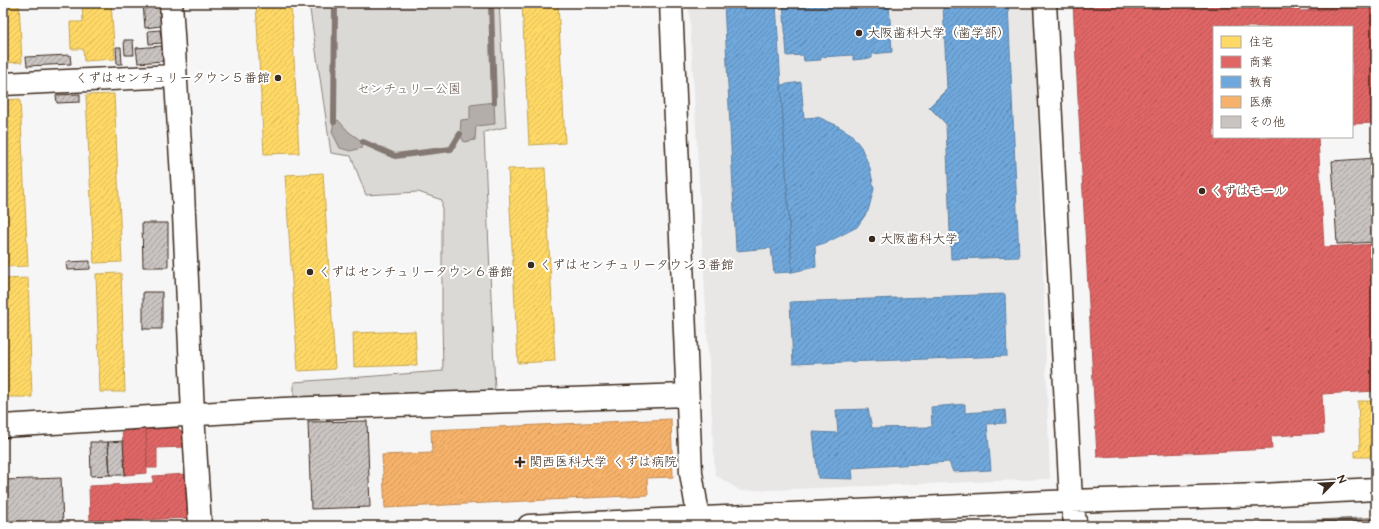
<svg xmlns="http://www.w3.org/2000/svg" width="1379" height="529" viewBox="0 0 1379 529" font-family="'Architects Daughter','Klee One',sans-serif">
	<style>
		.built { fill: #e9e7e6 }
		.park { fill: #dbd9d6; stroke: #8b827a }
		.water { fill: #b4aeaa; stroke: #847972 }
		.homes { fill: url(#homes-hatch); stroke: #c4a450 }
		.shops { fill: url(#shops-hatch); stroke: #ae5450 }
		.schools { fill: url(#schools-hatch); stroke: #5f82a3 }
		.health { fill: url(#health-hatch); stroke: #be8954 }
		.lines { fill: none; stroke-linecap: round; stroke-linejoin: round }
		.stream { stroke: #847972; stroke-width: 6 }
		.building { fill: url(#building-hatch); stroke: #3b2a1e }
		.minor-casing { stroke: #3b2a1e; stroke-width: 25 }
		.minor { stroke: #fff; stroke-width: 22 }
		.poi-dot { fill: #3b2a1e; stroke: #fff; stroke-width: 1.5 }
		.labels { text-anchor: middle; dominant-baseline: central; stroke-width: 4; stroke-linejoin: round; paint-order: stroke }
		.poi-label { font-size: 13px; fill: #3b2a1e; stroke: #fff; text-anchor: start }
		.park-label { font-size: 13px; fill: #63564c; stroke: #fff }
	</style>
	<defs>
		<pattern id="homes-hatch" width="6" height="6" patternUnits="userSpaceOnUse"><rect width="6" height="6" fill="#ffd966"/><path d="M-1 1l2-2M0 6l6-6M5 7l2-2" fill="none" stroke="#dbba58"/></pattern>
		<pattern id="shops-hatch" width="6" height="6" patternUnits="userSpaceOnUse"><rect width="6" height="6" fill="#e06666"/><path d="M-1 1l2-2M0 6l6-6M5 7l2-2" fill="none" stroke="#b75453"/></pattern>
		<pattern id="schools-hatch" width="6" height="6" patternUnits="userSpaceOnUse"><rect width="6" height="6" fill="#6fa8dc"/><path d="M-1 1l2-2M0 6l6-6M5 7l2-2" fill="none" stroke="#5c89b2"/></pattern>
		<pattern id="health-hatch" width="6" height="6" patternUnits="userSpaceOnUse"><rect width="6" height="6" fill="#f6b26b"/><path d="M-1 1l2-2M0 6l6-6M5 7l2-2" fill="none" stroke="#d4995c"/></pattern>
		<pattern id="building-hatch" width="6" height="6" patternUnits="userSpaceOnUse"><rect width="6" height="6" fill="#c9c3c1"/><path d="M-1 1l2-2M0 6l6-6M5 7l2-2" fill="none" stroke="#a49f9c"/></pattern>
	</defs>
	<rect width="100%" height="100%" fill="#f7f6f6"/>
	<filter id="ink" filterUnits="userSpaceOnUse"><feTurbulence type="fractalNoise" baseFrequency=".025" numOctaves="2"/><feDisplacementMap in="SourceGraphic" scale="8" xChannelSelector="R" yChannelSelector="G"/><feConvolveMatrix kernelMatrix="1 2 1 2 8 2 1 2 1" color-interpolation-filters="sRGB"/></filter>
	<g filter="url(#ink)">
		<path class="built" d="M689 3H1034L1050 479 741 491 715 475Z"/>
		<path class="park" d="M309 3H499L506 127 484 132 495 390 294 399V382L443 371 442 321V200L418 192 366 195 351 156 331 153Z"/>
		<path class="water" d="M494 102 495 124 476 126 475 140 464 142 460 134 461 120 470 119V105Z
			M338 120 349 132 363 142 362 148 350 151 340 148 332 132 334 122Z"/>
		<path class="homes" d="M3 3H19L22 62 3 63Z
			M82 3H111L115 59 84 61 83 49H71L70 22H83Z
			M256 3H291L299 153 264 154Z
			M522 3H558L565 143 529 145Z
			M114 94 122 262 94 263 86 95Z
			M20 99 28 266 3 267V100Z
			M545 168 555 361 518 363 508 169Z
			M323 173 335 369 298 371 285 175Z
			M121 273 125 392H100L96 274Z
			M28 278 32 397H7L3 279Z
			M415 331 417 365 354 367 353 333Z
			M1358 401H1376V457H1355V451L1360 450Z"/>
		<path class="shops" d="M1073 3H1299L1300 11 1376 7V123L1352 124V27H1214V137H1318L1324 247 1376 244V391L1322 394 1324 433 1271 436 1272 449 1097 457Z
			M1309 3H1376V7L1309 10Z
			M177 427 185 435V447L157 448V468H147L146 428Z
			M146 428 147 473 125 475 122 429Z
			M187 474 190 518 90 522 89 486 153 483V476Z"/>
		<path class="schools" d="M724 3H776L792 272 774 273 771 248 736 251Z
			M783 3H889L892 52 872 54V58L853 60V55L821 57V60L804 61 803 55 787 56Z
			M984 3H1008L1019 257 951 259 946 124 929 107 947 89 943 5Z
			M801 82 804 118 818 117 836 125 851 134 861 147 870 168 874 189 868 211 857 227 828 242 815 246 816 267 792 272 781 85Z
			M1005 294 1007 356 793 364 790 302Z
			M965 404V413L1005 410 1006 423 987 424 991 470 953 472 949 462 852 468 853 479 818 478 813 432 838 433 836 410 868 409 872 428 932 427 931 407Z"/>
		<path class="health" d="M671 419 673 477 647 478 648 495 385 508 382 455 432 453 431 430Z"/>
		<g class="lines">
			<path class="stream" d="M491 3 494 102
				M334 122 335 3
				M363 142 395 156 451 149 460 134
				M1231 526 1376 520"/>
		</g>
		<path class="building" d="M143 3H159L161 26 145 28Z
			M160 30 162 43 149 44 148 31Z
			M124 40H133L134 55H125Z
			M162 46 163 61 138 63 136 48Z
			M116 47H121L122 64H117Z
			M70 55 71 64 27 66 26 57Z
			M80 94V102L57 103 56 95Z
			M1376 158V242L1337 244 1332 161Z
			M142 223H168V267H143Z
			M90 261V269L67 270 66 262Z
			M143 292H162V329H143Z
			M367 421 370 507 311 509 308 422Z
			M123 441 125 475H110L108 442Z
			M90 442H108L110 475 91 476Z
			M61 478 63 524 3 526V480Z"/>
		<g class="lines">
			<g class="minor-casing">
				<path id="minor" d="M171 3 183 192 193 414 200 526
					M671 3 691 473 700 526
					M1045 3 1071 501 1076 526
					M3 84 175 76
					M3 426 283 409 687 395
					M529 526 1071 501 1262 495 1376 489"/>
			</g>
			<use href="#minor" class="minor"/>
		</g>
	</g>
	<g class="poi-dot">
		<circle cx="859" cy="33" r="4"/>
		<circle cx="278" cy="78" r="4"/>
		<circle cx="1202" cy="191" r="4"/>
		<circle cx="872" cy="239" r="4"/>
		<circle cx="531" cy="265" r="4"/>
		<circle cx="310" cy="272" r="4"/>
		<path d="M518 456h4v4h4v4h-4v4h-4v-4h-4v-4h4z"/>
	</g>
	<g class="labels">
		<g class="poi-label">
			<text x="867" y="33">大阪歯科大学（歯学部）</text>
			<text x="270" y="78" text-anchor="end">くずはセンチュリータウン５番館</text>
			<text x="1210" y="191">くずはモール</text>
			<text x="880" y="239">大阪歯科大学</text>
			<text x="539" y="265">くずはセンチュリータウン３番館</text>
			<text x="318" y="272">くずはセンチュリータウン６番館</text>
			<text x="529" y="462">関西医科大学 くずは病院</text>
		</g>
		<g class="park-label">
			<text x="409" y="89">センチュリー公園</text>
		</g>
	</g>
	<rect width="1379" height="529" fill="none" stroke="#fff" stroke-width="16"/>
	<rect x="8" y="8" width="1363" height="513" fill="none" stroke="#3b2a1e" stroke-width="1.5" filter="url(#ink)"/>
	<rect x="1213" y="26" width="140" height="112" fill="#ffffff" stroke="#b1aaa5"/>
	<rect x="1221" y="36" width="20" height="12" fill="#ffd966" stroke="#b1aaa5"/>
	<text x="1249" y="46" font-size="12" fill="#3b2a1e">住宅</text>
	<rect x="1221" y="56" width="20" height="12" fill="#e06666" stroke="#b1aaa5"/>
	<text x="1249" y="66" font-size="12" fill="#3b2a1e">商業</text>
	<rect x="1221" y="76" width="20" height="12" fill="#6fa8dc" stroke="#b1aaa5"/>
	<text x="1249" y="86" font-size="12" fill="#3b2a1e">教育</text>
	<rect x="1221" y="96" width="20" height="12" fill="#f6b26b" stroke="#b1aaa5"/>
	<text x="1249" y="106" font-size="12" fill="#3b2a1e">医療</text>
	<rect x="1221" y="116" width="20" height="12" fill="#c9c3c1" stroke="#b1aaa5"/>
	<text x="1249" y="126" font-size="12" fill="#3b2a1e">その他</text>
	<g transform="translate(1333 483) rotate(66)" stroke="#ffffff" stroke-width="3" paint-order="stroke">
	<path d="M0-3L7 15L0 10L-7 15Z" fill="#3b2a1e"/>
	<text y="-6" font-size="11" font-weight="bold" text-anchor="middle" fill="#3b2a1e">N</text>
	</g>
</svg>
